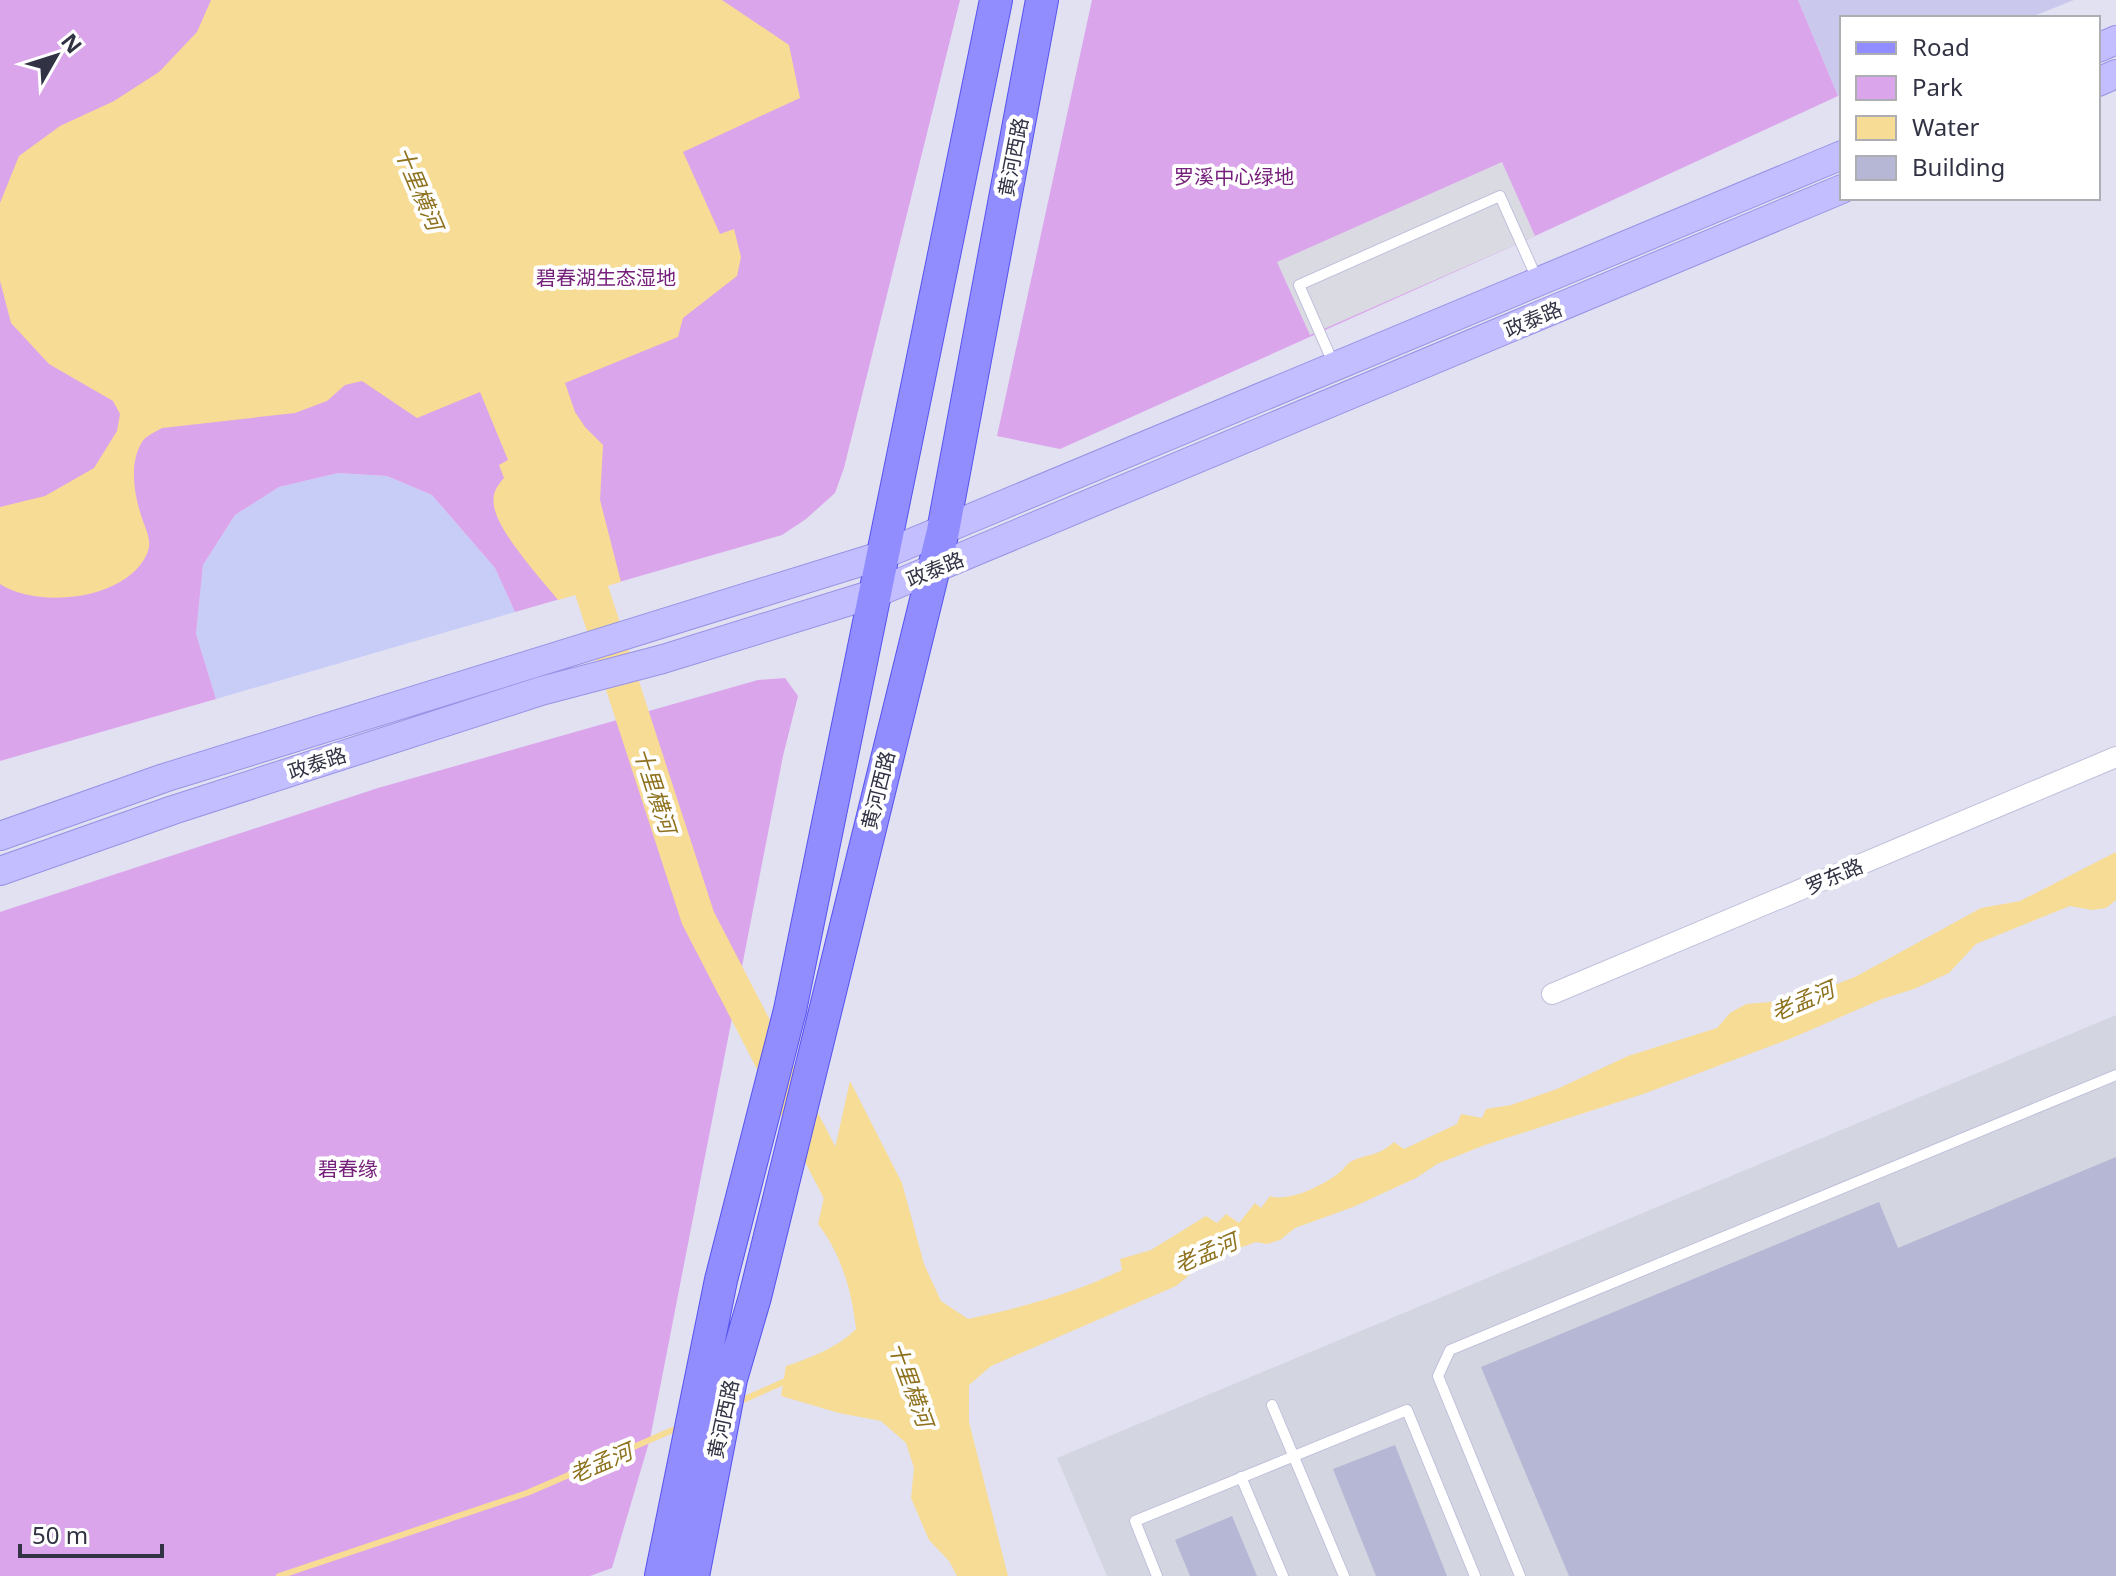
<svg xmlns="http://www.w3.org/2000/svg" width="2116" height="1576" viewBox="0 0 2116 1576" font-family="'Noto Sans','Noto Sans SC',sans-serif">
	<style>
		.commercial { fill: #c8cdf8 }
		.industrial { fill: #d3d5e1 }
		.education { fill: #cac9ed }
		.green { fill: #dba5eb }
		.parking { fill: #dadbe2 }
		.water { fill: #f7dc95 }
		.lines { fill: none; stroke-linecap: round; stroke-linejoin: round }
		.stream { stroke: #f7dc95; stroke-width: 6 }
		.river { stroke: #f7dc95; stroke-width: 34 }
		.building { fill: #b5b7d4 }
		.service-casing { stroke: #c0c0dc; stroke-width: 12 }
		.minor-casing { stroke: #c0c0dc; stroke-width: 22 }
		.secondary-casing { stroke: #9893e4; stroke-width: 30 }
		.primary-casing { stroke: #5653ee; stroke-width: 34 }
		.service { stroke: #fff; stroke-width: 10 }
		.minor { stroke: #fff; stroke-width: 20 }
		.secondary { stroke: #c3beff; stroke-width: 28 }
		.primary { stroke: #918dff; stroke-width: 32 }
		.labels { text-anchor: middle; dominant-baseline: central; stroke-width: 8; stroke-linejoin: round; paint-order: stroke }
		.street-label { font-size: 20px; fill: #313344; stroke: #fff }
		.park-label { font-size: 20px; fill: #75207a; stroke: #fff }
		.water-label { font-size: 22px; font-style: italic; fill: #8e721e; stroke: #fff }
	</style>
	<rect width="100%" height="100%" fill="#e1e1f2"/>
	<path class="commercial" d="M338 473 387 476 432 495 495 568 515 612 216 699 196 634 203 565 235 515 279 487Z"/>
	<path class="industrial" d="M2116 1015V1576H1107L1057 1458Z"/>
	<path class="education" d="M1798 0H2074L2029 18H1842V95L1838 96Z"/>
	<path class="green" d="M0 0H960L844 468 835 493 806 519 782 535 515 612 495 568 432 495 387 476 338 473 279 487 235 515 203 565 196 634 216 699 0 761Z
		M1092 0H1798L1838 96 1535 236 1060 449 997 436Z
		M785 678 798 696 783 756 650 1439 612 1568 590 1576H0V912L378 788 758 680Z"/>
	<path class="parking" d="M1502 162 1535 236 1310 335 1277 262Z"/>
	<path class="water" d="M211 0H722L789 45 800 98 683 152 720 234 734 229 741 257 737 276 683 318 678 337 565 383 575 412 585 427 603 445 600 500 621 582 558 600C541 579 498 532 494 506 492 494 496 487 504 478L499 465 508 460 480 392 417 418 362 381 345 385 327 401 295 413 162 428C155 432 146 436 142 442 129 463 134 493 141 515 145 529 154 541 146 556 124 600 38 609 0 584V507L45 496 94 468 117 431 120 414 113 401 49 364 11 323 0 281V203L19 156 60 126 114 101 159 72 197 32Z
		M2116 852V900L2106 908 2092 910 2070 906 1976 944 1949 973 1914 989 1882 999 1792 1038 1646 1093 1485 1145 1437 1164 1416 1178 1353 1207 1295 1228 1280 1240 1267 1244 1256 1242 1209 1259 1176 1286 991 1366 969 1385V1422L1008 1576H957L949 1561 929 1540 911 1498 914 1468 906 1443 881 1421 839 1413 781 1396 786 1366C810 1358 837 1348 856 1329 852 1291 841 1254 818 1224L850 1081 902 1183 924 1264 941 1301 968 1319C1020 1308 1075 1293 1122 1270L1120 1259 1151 1250 1206 1216 1217 1223 1226 1214 1239 1223 1255 1203 1261 1208 1270 1196C1288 1203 1326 1184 1340 1172 1345 1168 1348 1162 1354 1160 1372 1153 1378 1156 1394 1142L1404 1149 1457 1124 1461 1114 1482 1118 1486 1109 1511 1105 1557 1089 1628 1056 1717 1028 1730 1013 1746 1004 1795 1000 1855 977 1981 908 2020 901Z"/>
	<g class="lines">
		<path class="stream" d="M736 1403 788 1380
			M279 1576 527 1493 682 1426"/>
		<path class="river" d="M576 547 585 570 698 918 849 1210"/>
	</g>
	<path class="building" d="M2116 1157V1576H1569L1481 1367 1879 1202 1898 1248Z
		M1395 1445 1447 1576H1376L1333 1469Z
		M1232 1516 1257 1576H1190L1175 1540Z"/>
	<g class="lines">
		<g class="service-casing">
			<path id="service" d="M1334 365 1299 285 1500 196 1538 281
				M1272 1405 1344 1576
				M1241 1477 1283 1576
				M1157 1576 1135 1521 1407 1410 1475 1576
				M1520 1576 1438 1376 1450 1350 2116 1075"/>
		</g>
		<g class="minor-casing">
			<path id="minor" d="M1552 994 2116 757"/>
		</g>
		<g class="secondary-casing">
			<path id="secondary" d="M2098 48 2116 40
				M2098 82 2116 74
				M0 836 164 778 880 556 1842 155
				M0 871 173 810 541 691 663 659 873 594 1842 189"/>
		</g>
		<g class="primary-casing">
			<path id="primary" d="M661 1576 721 1280 790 1010 996 0
				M693 1576 731 1379 755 1297 943 531 1042 0"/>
		</g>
		<use href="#service" class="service"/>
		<use href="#minor" class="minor"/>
		<use href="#secondary" class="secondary"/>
		<use href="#primary" class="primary"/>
	</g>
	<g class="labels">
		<g class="street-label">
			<text transform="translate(1013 157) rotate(-79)">黄河西路</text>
			<text transform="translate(1533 319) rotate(-23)">政泰路</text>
			<text transform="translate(935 569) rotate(-22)">政泰路</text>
			<text transform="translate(317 763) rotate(-18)">政泰路</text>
			<text transform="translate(878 790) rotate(-76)">黄河西路</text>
			<text transform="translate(1834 876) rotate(-23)">罗东路</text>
			<text transform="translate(723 1419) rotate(-78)">黄河西路</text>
		</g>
		<g class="park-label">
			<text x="1234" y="176">罗溪中心绿地</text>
			<text x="606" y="277">碧春湖生态湿地</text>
			<text x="348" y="1168">碧春缘</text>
		</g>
		<g class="water-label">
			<text transform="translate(420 188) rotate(67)">十里横河</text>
			<text transform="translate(656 790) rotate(72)">十里横河</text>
			<text transform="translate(1802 1000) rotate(-23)">老孟河</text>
			<text transform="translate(1205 1252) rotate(-23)">老孟河</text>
			<text transform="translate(912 1384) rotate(70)">十里横河</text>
			<text transform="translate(600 1462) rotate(-23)">老孟河</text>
		</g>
	</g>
	<rect x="1840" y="16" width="260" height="184" fill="#ffffff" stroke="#adadb4" stroke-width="2"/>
	<rect x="1856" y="42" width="40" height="12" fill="#918dff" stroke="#adadb4" stroke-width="2"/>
	<text x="1912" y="56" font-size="24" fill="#313344">Road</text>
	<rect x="1856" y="76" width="40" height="24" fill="#dba5eb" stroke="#adadb4" stroke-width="2"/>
	<text x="1912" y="96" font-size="24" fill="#313344">Park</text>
	<rect x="1856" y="116" width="40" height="24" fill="#f7dc95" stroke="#adadb4" stroke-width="2"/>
	<text x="1912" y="136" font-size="24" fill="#313344">Water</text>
	<rect x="1856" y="156" width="40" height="24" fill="#b5b7d4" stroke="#adadb4" stroke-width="2"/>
	<text x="1912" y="176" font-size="24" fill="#313344">Building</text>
	<g transform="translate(56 56) rotate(51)" stroke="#ffffff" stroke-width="6" paint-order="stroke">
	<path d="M0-6L14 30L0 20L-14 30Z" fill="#313344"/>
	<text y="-12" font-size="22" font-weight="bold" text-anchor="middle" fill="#313344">N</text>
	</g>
	<path d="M20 1544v12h142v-12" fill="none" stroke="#313344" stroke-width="4"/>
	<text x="32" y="1544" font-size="24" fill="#313344" stroke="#ffffff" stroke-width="6" paint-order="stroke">50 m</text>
</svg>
